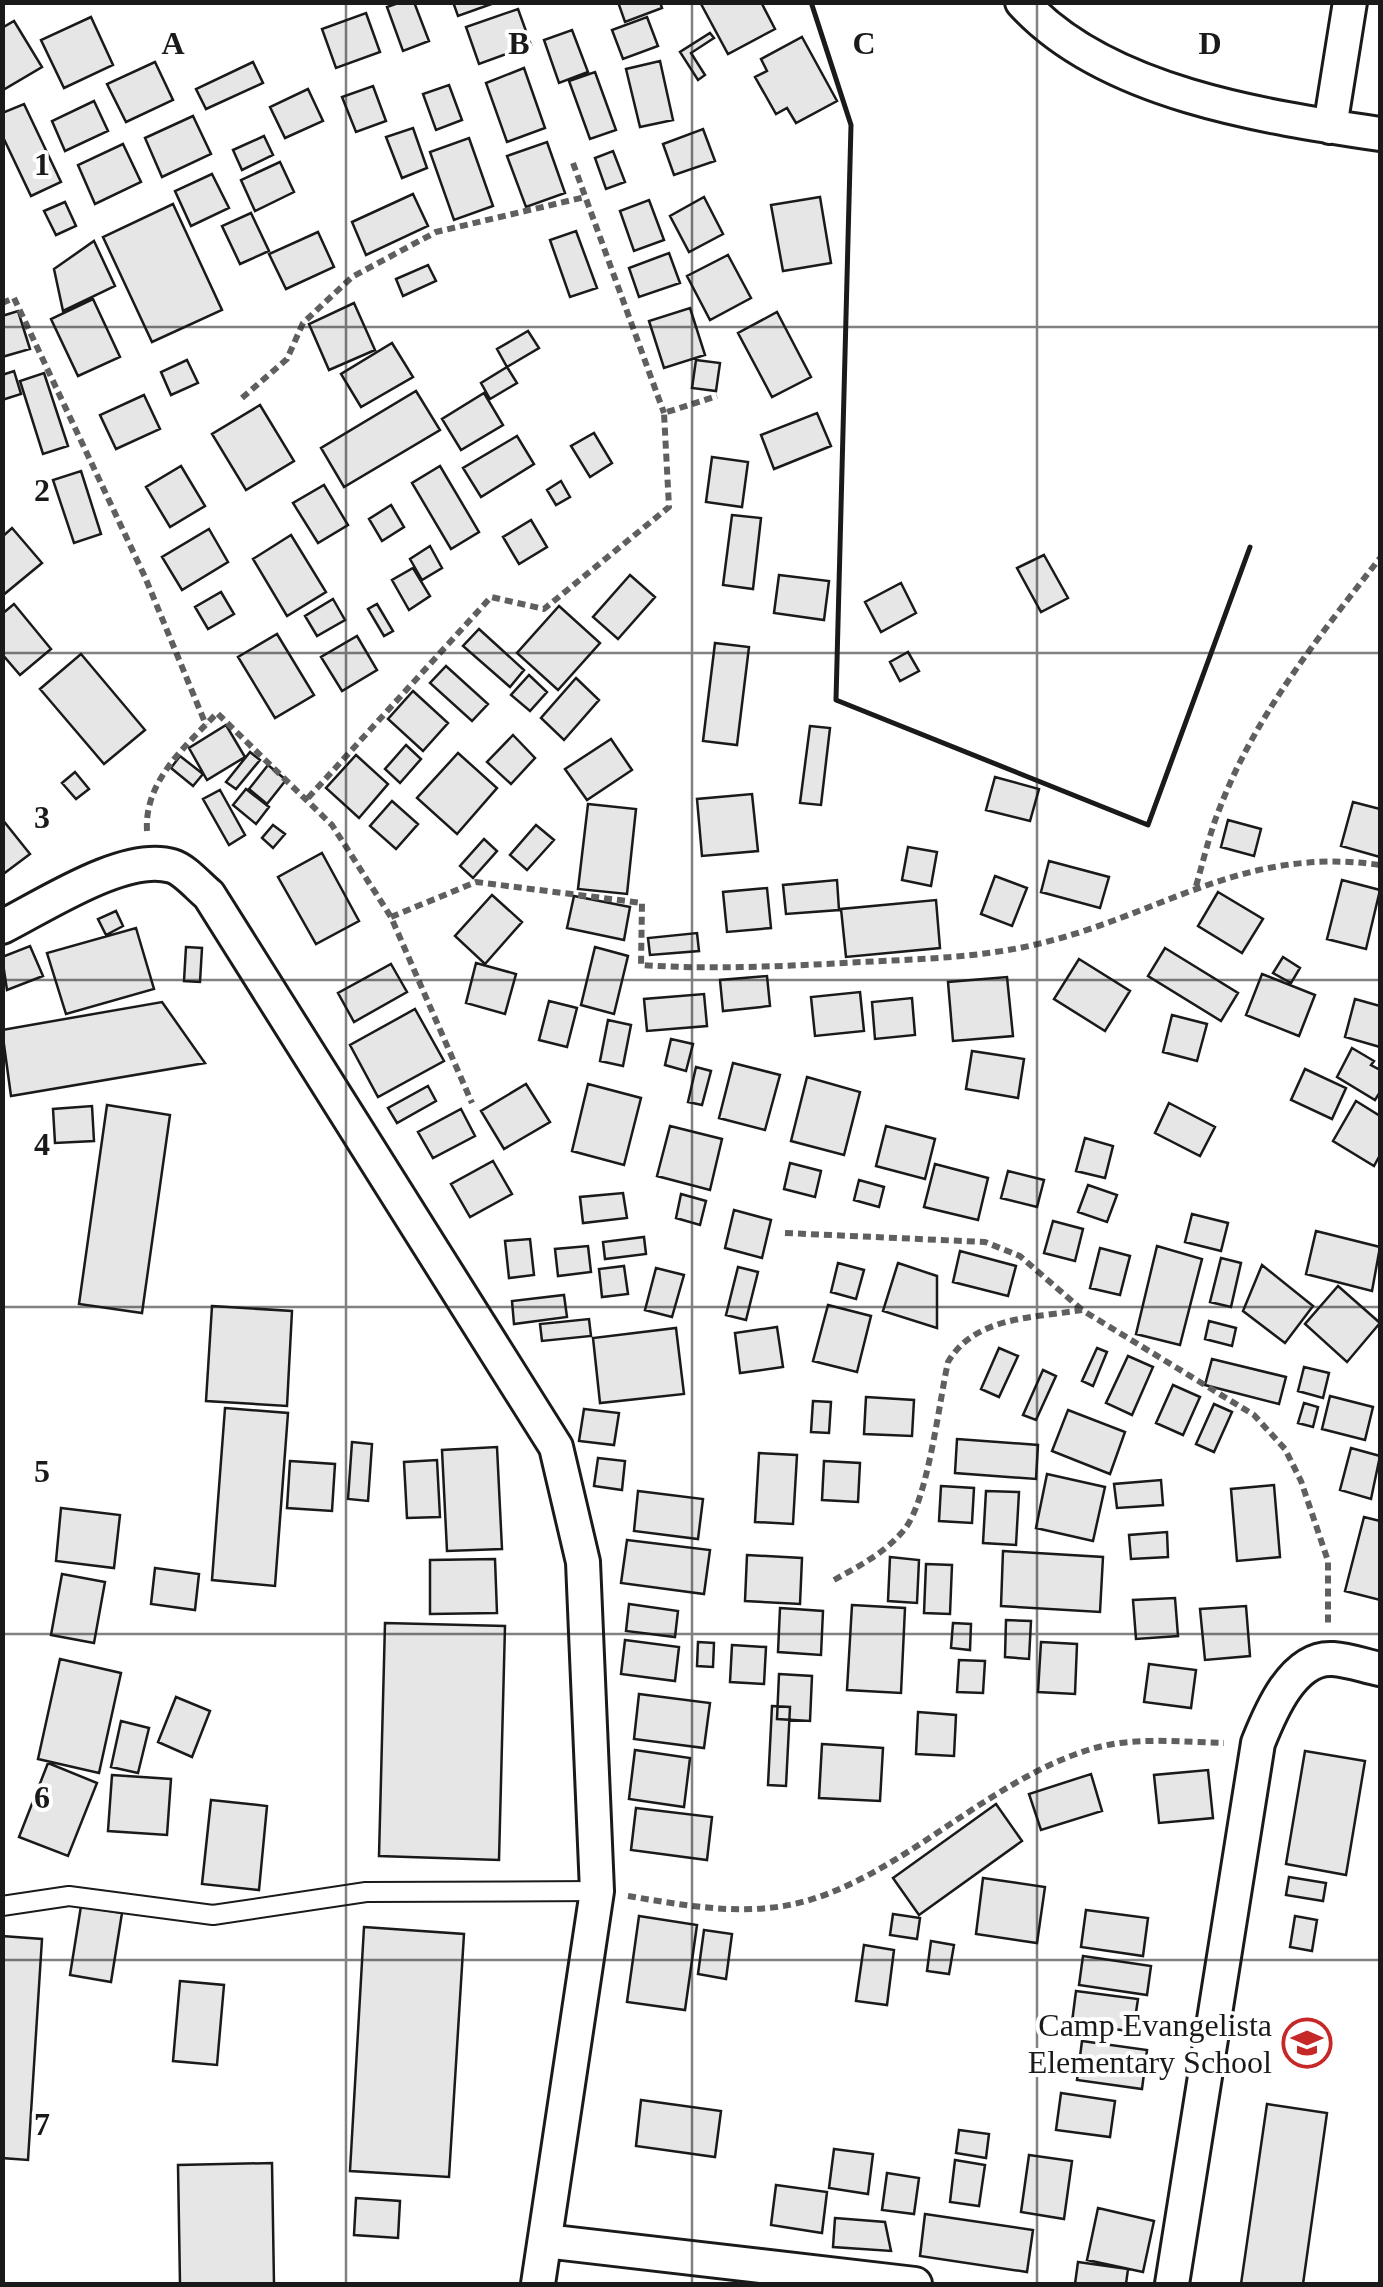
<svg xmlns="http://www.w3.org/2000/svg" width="1383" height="2287" viewBox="0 0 1383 2287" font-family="Georgia,serif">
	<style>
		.building { fill: #e6e6e6; stroke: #1a1a1a; stroke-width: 2.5 }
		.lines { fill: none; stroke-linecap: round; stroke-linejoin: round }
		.lane-casing { stroke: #1a1a1a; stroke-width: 22 }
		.street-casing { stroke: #1a1a1a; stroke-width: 38 }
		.path { stroke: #5f5f5f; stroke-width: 6; stroke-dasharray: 8 5; stroke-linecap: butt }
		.lane { stroke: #fff; stroke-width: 18 }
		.street { stroke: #fff; stroke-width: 32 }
		.wall { stroke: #1a1a1a; stroke-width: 5 }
		.grid { fill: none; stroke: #1a1a1a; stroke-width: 2.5; stroke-opacity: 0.55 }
		.labels { text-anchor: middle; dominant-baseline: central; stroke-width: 8; stroke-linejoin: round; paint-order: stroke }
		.poi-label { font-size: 32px; fill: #1a1a1a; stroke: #fff; text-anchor: end }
		.grid-label { font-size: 32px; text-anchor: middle; font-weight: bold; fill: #1a1a1a; stroke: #fff; stroke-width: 8; stroke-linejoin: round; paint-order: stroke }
	</style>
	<rect width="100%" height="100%" fill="#fff"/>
	<path class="building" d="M401 2H414L429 41 403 51 387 7Z
		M453 2H497L458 16Z
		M618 2H660L662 8 625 22Z
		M700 2H761L775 29 728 54Z
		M518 9 531 45 479 64 466 27Z
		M366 13 380 52 336 68 322 29Z
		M91 17 113 65 64 88 41 40Z
		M647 17 658 46 623 59 612 30Z
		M14 21 42 67 3 90 2 28Z
		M572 30 588 72 559 83 544 40Z
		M710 33 714 38 691 53 705 75 698 80 680 52Z
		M802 37 837 101 796 123 787 108 776 114 755 77 767 71 761 59Z
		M660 61 673 120 640 127 626 69Z
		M155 62 173 100 126 122 107 84Z
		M253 62 263 83 206 109 196 89Z
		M524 68 545 128 507 142 486 83Z
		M595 72 616 130 590 139 569 81Z
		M449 85 462 120 436 130 423 94Z
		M373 86 386 121 356 132 342 97Z
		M308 89 323 121 285 138 270 107Z
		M94 101 108 131 65 151 52 121Z
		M24 104 61 182 31 196 2 135V113Z
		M193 116 211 154 162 177 145 138Z
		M413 128 427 168 402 178 386 137Z
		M703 129 715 161 674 175 663 144Z
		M264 136 273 155 242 170 233 150Z
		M469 138 493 206 454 220 430 152Z
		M547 142 565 193 526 207 507 156Z
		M123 144 141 182 95 204 78 165Z
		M613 151 625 182 606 189 595 158Z
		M280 162 294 192 255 211 241 180Z
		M212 174 229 208 191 226 175 191Z
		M413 194 428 226 366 255 352 222Z
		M704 197 723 234 689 252 670 216Z
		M820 197 831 263 783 271 771 205Z
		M649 200 664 240 634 251 620 211Z
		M65 202 76 226 56 235 44 211Z
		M173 204 222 310 152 342 103 237Z
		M251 213 269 251 240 264 222 226Z
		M576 231 597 288 570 297 550 240Z
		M318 232 334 267 286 289 269 254Z
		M94 241 115 286 63 311 54 269Z
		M669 253 680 283 639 297 629 268Z
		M728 255 751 298 710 320 687 276Z
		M428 265 436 281 403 296 396 279Z
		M93 299 120 357 78 376 51 319Z
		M354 303 375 350 329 370 309 324Z
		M690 308 705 355 664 368 649 321Z
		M18 311 30 349 2 357V316Z
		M777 312 811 377 772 397 738 333Z
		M528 331 539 348 507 367 497 349Z
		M392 343 413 377 361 407 341 374Z
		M187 360 198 383 171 395 161 372Z
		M696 360 720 363 716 391 692 388Z
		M507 367 517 383 490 399 481 383Z
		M14 371 21 394 2 400V375Z
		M44 373 68 446 43 454 20 381Z
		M416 391 440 430 344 487 321 448Z
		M484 393 503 425 461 450 442 419Z
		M144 395 160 429 116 449 100 415Z
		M260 405 294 461 246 490 212 434Z
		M817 413 831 446 774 469 761 435Z
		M594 433 612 463 590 477 571 446Z
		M517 436 534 464 481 497 463 468Z
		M712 457 748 462 742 507 706 502Z
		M181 466 205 506 170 527 146 487Z
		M440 466 479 532 451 549 412 483Z
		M81 471 101 534 74 543 53 480Z
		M561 481 570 497 556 505 547 490Z
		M324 485 348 525 318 543 293 503Z
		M391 505 404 527 382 541 369 519Z
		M732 515 761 518 753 589 723 585Z
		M531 520 547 547 519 564 503 537Z
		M12 528 42 563 2 596V537Z
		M209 529 228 562 182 590 162 557Z
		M291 535 326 592 287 616 253 559Z
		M430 546 442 568 422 580 410 559Z
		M1044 555 1068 598 1041 612 1017 568Z
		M413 568 430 596 409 610 392 580Z
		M630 575 655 597 618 639 593 617Z
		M779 575 829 581 824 620 774 613Z
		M901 583 916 613 881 632 865 602Z
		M221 592 234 614 208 629 195 607Z
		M333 599 345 620 317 636 305 616Z
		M14 604 51 649 20 675 2 654V614Z
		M377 604 393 631 384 636 368 609Z
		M559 606 600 643 558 690 517 653Z
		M479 629 524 670 510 687 463 646Z
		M277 634 314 695 275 718 238 657Z
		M357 636 377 670 342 691 321 657Z
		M715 643 749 647 737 745 703 741Z
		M908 652 919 671 900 681 890 662Z
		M81 654 145 730 104 764 40 689Z
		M446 666 488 704 472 721 430 683Z
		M529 675 547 692 530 711 511 695Z
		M576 678 599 700 564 740 541 718Z
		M413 691 448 723 423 751 388 719Z
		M226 725 245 757 207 780 189 748Z
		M810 726 830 728 821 805 800 803Z
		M513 735 535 758 511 784 487 762Z
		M611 739 632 770 587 800 565 769Z
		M406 745 421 759 400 783 385 769Z
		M250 752 260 760 236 789 226 782Z
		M458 753 497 788 457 834 417 798Z
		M356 755 388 784 359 818 326 788Z
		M180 756 203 774 193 786 171 768Z
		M268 765 286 780 267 804 249 789Z
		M75 772 89 789 76 799 62 783Z
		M995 777 1039 789 1030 821 986 810Z
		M246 789 269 807 256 824 233 805Z
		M220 790 245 835 229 845 203 799Z
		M752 794 758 851 702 856 697 799Z
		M392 801 418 824 396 849 370 826Z
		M1353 802 1380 809V857L1341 846Z
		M588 804 636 809 627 894 578 889Z
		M2 819 30 854 2 875Z
		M1228 820 1261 829 1254 856 1221 847Z
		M273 825 285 834 273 848 262 838Z
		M536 825 554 840 527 870 510 855Z
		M484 839 497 851 473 878 460 866Z
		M908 847 937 852 931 886 902 880Z
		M322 853 359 921 316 944 278 877Z
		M1049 861 1109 877 1100 908 1041 892Z
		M995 876 1027 888 1012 926 981 914Z
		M837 880 839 910 786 914 783 885Z
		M1342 880 1380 890 1366 949 1327 939Z
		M767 888 771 928 727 932 723 892Z
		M1218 892 1263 919 1242 953 1198 926Z
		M492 895 522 922 485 964 455 936Z
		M574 896 630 907 624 940 567 928Z
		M936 900 940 948 846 957 841 909Z
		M116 911 123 926 106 935 98 919Z
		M136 928 154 989 66 1014 47 953Z
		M697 933 699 951 650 955 648 938Z
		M30 946 43 976 7 990 2 957Z
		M186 947 202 948 200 982 184 981Z
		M595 947 628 956 614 1014 581 1005Z
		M1165 948 1238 993 1221 1021 1148 976Z
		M1283 957 1300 968 1291 983 1273 973Z
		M1079 959 1130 991 1105 1031 1054 999Z
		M476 963 516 974 505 1014 466 1003Z
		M391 964 407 992 354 1022 338 993Z
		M1262 974 1315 995 1299 1036 1246 1015Z
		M767 976 770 1006 723 1011 720 980Z
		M1007 977 1013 1036 953 1041 948 982Z
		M860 992 864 1031 815 1036 811 997Z
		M704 994 707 1026 647 1031 644 999Z
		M912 998 915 1035 875 1039 872 1002Z
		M1355 999 1380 1006V1047L1345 1037Z
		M549 1001 577 1008 567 1047 539 1040Z
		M162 1002 205 1063 11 1096 2 1030Z
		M415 1009 444 1061 378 1097 350 1045Z
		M1172 1015 1207 1024 1197 1061 1163 1052Z
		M608 1020 631 1025 623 1066 600 1061Z
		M671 1039 693 1044 686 1071 665 1065Z
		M1352 1048 1374 1061 1371 1065 1380 1070V1092L1375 1100 1337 1077Z
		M972 1051 1024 1059 1018 1098 966 1089Z
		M733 1063 780 1075 765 1130 719 1118Z
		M696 1067 711 1071 702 1105 688 1102Z
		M1305 1069 1346 1088 1332 1119 1291 1100Z
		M807 1077 860 1092 844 1155 791 1141Z
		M526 1084 550 1122 504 1149 481 1111Z
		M588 1084 641 1098 624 1165 572 1151Z
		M428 1086 436 1101 397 1123 388 1108Z
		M1356 1101 1380 1116V1155L1374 1166 1333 1141Z
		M1169 1103 1215 1127 1200 1156 1155 1133Z
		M107 1105 170 1115 142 1313 79 1304Z
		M92 1106 94 1141 55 1143 53 1109Z
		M461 1109 475 1136 433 1158 418 1132Z
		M670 1126 722 1139 710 1190 657 1176Z
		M886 1126 935 1139 925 1179 876 1166Z
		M1085 1138 1113 1146 1105 1178 1076 1171Z
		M493 1161 512 1194 470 1217 451 1184Z
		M790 1163 821 1171 815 1197 784 1189Z
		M935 1164 988 1178 978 1220 924 1207Z
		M1008 1171 1044 1180 1037 1207 1001 1198Z
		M859 1180 884 1187 879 1207 854 1200Z
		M1088 1185 1117 1195 1107 1222 1078 1212Z
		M623 1193 627 1218 583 1223 580 1197Z
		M681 1194 706 1201 700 1225 676 1218Z
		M734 1210 771 1220 762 1258 725 1248Z
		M1192 1214 1228 1223 1221 1251 1185 1242Z
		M1053 1221 1083 1229 1075 1261 1044 1253Z
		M1316 1231 1380 1247 1372 1291 1306 1274Z
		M644 1237 646 1254 605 1259 603 1242Z
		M530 1239 534 1275 509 1278 505 1241Z
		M588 1246 591 1272 558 1276 555 1249Z
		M1157 1246 1202 1259 1180 1345 1136 1334Z
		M1100 1248 1130 1256 1120 1295 1090 1288Z
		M960 1251 1016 1266 1008 1296 953 1282Z
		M1221 1258 1241 1263 1231 1307 1210 1302Z
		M838 1263 864 1270 856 1299 831 1292Z
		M898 1263 937 1276V1328L883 1311Z
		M1262 1265 1313 1306 1285 1343 1243 1311Z
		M624 1266 628 1294 602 1297 599 1269Z
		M738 1267 758 1272 746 1320 726 1315Z
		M656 1268 684 1275 672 1317 645 1310Z
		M1338 1286 1380 1323 1347 1362 1305 1324Z
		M564 1295 567 1317 514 1324 512 1301Z
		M828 1305 871 1316 857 1372 813 1361Z
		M212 1306 292 1311 287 1406 206 1401Z
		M589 1319 591 1336 542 1341 540 1324Z
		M1209 1321 1236 1328 1232 1346 1205 1339Z
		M777 1327 783 1367 740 1373 735 1333Z
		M676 1328 684 1394 600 1403 593 1338Z
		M999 1348 1018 1356 999 1397 981 1389Z
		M1097 1348 1107 1352 1093 1386 1082 1381Z
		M1128 1356 1153 1367 1132 1415 1106 1403Z
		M1212 1359 1286 1377 1279 1404 1205 1385Z
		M1304 1367 1329 1373 1323 1398 1298 1391Z
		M1043 1370 1056 1376 1036 1420 1023 1415Z
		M1173 1385 1200 1397 1183 1435 1156 1423Z
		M1330 1396 1373 1407 1365 1440 1322 1429Z
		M866 1397 914 1400 912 1436 864 1434Z
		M813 1401 831 1402 829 1433 811 1432Z
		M1304 1403 1318 1407 1313 1427 1298 1423Z
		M1214 1404 1232 1412 1214 1452 1196 1444Z
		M225 1408 288 1413 275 1586 212 1580Z
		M584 1409 619 1413 614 1445 579 1441Z
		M1068 1410 1125 1432 1110 1474 1052 1451Z
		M957 1439 1038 1445 1036 1479 955 1473Z
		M352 1442 372 1444 368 1501 348 1499Z
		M497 1447 502 1549 447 1551 442 1450Z
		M1351 1448 1380 1456 1371 1499 1340 1490Z
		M759 1453 797 1455 793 1524 755 1522Z
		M598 1458 625 1461 622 1490 594 1486Z
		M437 1460 440 1517 407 1518 404 1462Z
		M290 1461 335 1464 332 1511 287 1508Z
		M824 1461 860 1463 858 1502 822 1500Z
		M1047 1474 1105 1487 1093 1541 1036 1528Z
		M1161 1480 1163 1505 1117 1508 1114 1484Z
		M1274 1485 1280 1557 1237 1561 1231 1489Z
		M941 1486 974 1488 972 1523 939 1521Z
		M638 1491 703 1499 698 1539 634 1531Z
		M986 1491 1019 1492 1016 1545 983 1543Z
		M61 1508 120 1515 114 1568 56 1561Z
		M1364 1517 1380 1521V1600L1345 1591Z
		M1167 1532 1168 1557 1131 1559 1129 1535Z
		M627 1540 710 1550 704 1594 621 1583Z
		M1003 1551 1103 1557 1100 1612 1001 1606Z
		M747 1555 802 1558 800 1604 745 1601Z
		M890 1557 919 1560 917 1603 888 1601Z
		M495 1559 497 1613 430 1614V1560Z
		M926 1564 952 1565 950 1614 924 1613Z
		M155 1568 199 1574 195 1610 151 1604Z
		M62 1574 105 1582 94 1643 51 1635Z
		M1175 1598 1178 1636 1136 1639 1133 1600Z
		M629 1604 678 1611 675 1637 626 1631Z
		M852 1605 905 1608 901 1693 847 1690Z
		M1246 1606 1250 1656 1205 1660 1200 1609Z
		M780 1608 823 1611 821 1655 778 1652Z
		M1006 1620 1031 1621 1029 1659 1005 1657Z
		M385 1623 505 1626 499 1860 379 1856Z
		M953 1623 971 1624 970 1650 951 1648Z
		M625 1640 679 1647 675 1681 621 1674Z
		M698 1642 714 1643 713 1667 697 1666Z
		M1041 1642 1077 1644 1075 1694 1038 1692Z
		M732 1645 766 1647 764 1684 730 1682Z
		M60 1659 121 1673 99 1773 38 1759Z
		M959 1660 985 1661 983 1693 957 1692Z
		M1149 1664 1196 1670 1191 1708 1144 1702Z
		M779 1674 812 1676 810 1721 777 1719Z
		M639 1694 710 1703 704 1748 634 1739Z
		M176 1697 210 1711 192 1757 158 1742Z
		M772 1706 790 1707 786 1786 768 1785Z
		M918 1712 956 1715 954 1756 916 1754Z
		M121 1721 149 1728 138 1773 111 1767Z
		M822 1744 883 1748 880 1801 819 1798Z
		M635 1750 690 1758 684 1807 629 1799Z
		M1305 1751 1365 1761 1346 1875 1286 1864Z
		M48 1763 97 1783 68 1856 19 1837Z
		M1208 1770 1213 1818 1159 1823 1154 1775Z
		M1091 1774 1102 1811 1041 1830 1029 1794Z
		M112 1775 171 1779 167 1835 108 1831Z
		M211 1800 267 1806 259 1890 202 1884Z
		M996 1804 1022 1841 919 1915 893 1878Z
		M636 1808 712 1817 707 1860 631 1850Z
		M1289 1877 1326 1883 1323 1901 1286 1895Z
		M983 1878 1045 1887 1037 1943 976 1934Z
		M81 1906 122 1913 111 1982 70 1975Z
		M1086 1910 1148 1918 1143 1956 1081 1947Z
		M893 1914 920 1918 917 1939 890 1935Z
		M639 1916 697 1925 685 2010 627 2002Z
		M1295 1916 1317 1920 1312 1951 1290 1947Z
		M364 1927 464 1934 449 2177 350 2171Z
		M704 1930 732 1934 726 1979 698 1974Z
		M2 1936 42 1939 28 2160 2 2158Z
		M931 1941 954 1945 949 1974 927 1971Z
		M864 1945 894 1950 887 2005 856 2001Z
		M1083 1956 1151 1966 1147 1995 1079 1985Z
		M180 1981 224 1985 217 2065 173 2061Z
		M1076 1991 1138 1999 1133 2032 1072 2022Z
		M1082 2041 1147 2050 1142 2089 1077 2080Z
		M1061 2093 1115 2101 1110 2137 1056 2130Z
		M641 2100 721 2111 715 2157 636 2146Z
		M1267 2104 1327 2113 1303 2284H1241Z
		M959 2130 989 2134 986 2158 956 2153Z
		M834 2149 873 2154 868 2194 829 2188Z
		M1029 2155 1072 2161 1064 2219 1021 2212Z
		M955 2160 985 2165 979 2206 950 2202Z
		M272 2163 274 2284H180L178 2165Z
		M887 2173 919 2178 914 2214 882 2210Z
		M776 2185 827 2192 822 2233 771 2225Z
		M356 2198 400 2201 398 2238 354 2235Z
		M1098 2208 1154 2221 1143 2272 1087 2260Z
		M925 2214 1033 2230 1027 2272 920 2256Z
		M835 2218 885 2222 891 2251 833 2247Z
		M1078 2262 1128 2269 1126 2284H1075Z"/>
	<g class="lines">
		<g class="lane-casing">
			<path id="lane" d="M2 1906 69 1896 213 1915 366 1892 597 1891"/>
		</g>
		<g class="street-casing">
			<path id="street" d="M1022 2C1104 93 1265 117 1380 134
				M1330 127 1350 2
				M2 927C44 906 125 852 172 866 185 870 198 886 209 895L556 1447 583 1562 597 1891 538 2284
				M545 2241 915 2284
				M1172 2284 1258 1743C1270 1713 1293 1656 1333 1659 1349 1660 1365 1666 1380 1669"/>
		</g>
		<path class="path" d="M573 163 664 413
			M2 303 14 298 145 577 206 725
			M242 398 287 359 303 323 352 277 436 232 585 197
			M308 798 491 597 544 609 669 507 664 413 717 396
			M147 831C144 781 185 747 217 713L332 825 391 917 472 1103
			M1196 886C1204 859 1210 831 1221 805 1256 714 1321 634 1380 558
			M391 917 476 882 642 903 641 965C715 970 788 966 862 962 918 959 974 958 1029 946 1158 918 1240 845 1380 865
			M785 1233 985 1242 1020 1256 1081 1309
			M834 1580C859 1566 885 1553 904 1530 928 1501 939 1402 948 1362 975 1316 1034 1318 1082 1310L1254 1415 1285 1449 1301 1481 1328 1561V1626
			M628 1896C683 1905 739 1916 794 1904 897 1881 983 1783 1088 1750 1131 1736 1181 1742 1224 1743"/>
		<use href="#lane" class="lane"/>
		<use href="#street" class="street"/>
		<path class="wall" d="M811 2 851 125 836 700 1148 825 1250 547"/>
	</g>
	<path class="grid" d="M346 2V2284M692 2V2284M1037 2V2284M2 327H1380M2 653H1380M2 980H1380M2 1307H1380M2 1634H1380M2 1960H1380"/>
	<defs>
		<g id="school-ring" transform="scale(2.5)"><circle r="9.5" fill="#fff" stroke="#c62828" stroke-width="1.5"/><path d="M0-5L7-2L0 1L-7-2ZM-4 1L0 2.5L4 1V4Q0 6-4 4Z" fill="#c62828"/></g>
	</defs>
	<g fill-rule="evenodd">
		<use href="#school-ring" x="1307" y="2043"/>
	</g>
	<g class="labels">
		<g class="poi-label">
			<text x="1272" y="2025">Camp Evangelista<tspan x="1272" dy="37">Elementary School</tspan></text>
		</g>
	</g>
	<g class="grid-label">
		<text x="173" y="54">A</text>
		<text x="519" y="54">B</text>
		<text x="864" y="54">C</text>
		<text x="1210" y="54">D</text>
		<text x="42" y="175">1</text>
		<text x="42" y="501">2</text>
		<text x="42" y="828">3</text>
		<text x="42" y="1155">4</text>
		<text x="42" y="1482">5</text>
		<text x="42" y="1808">6</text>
		<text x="42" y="2135">7</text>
	</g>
	<rect width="1383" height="2287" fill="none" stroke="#1a1a1a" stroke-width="10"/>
</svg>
